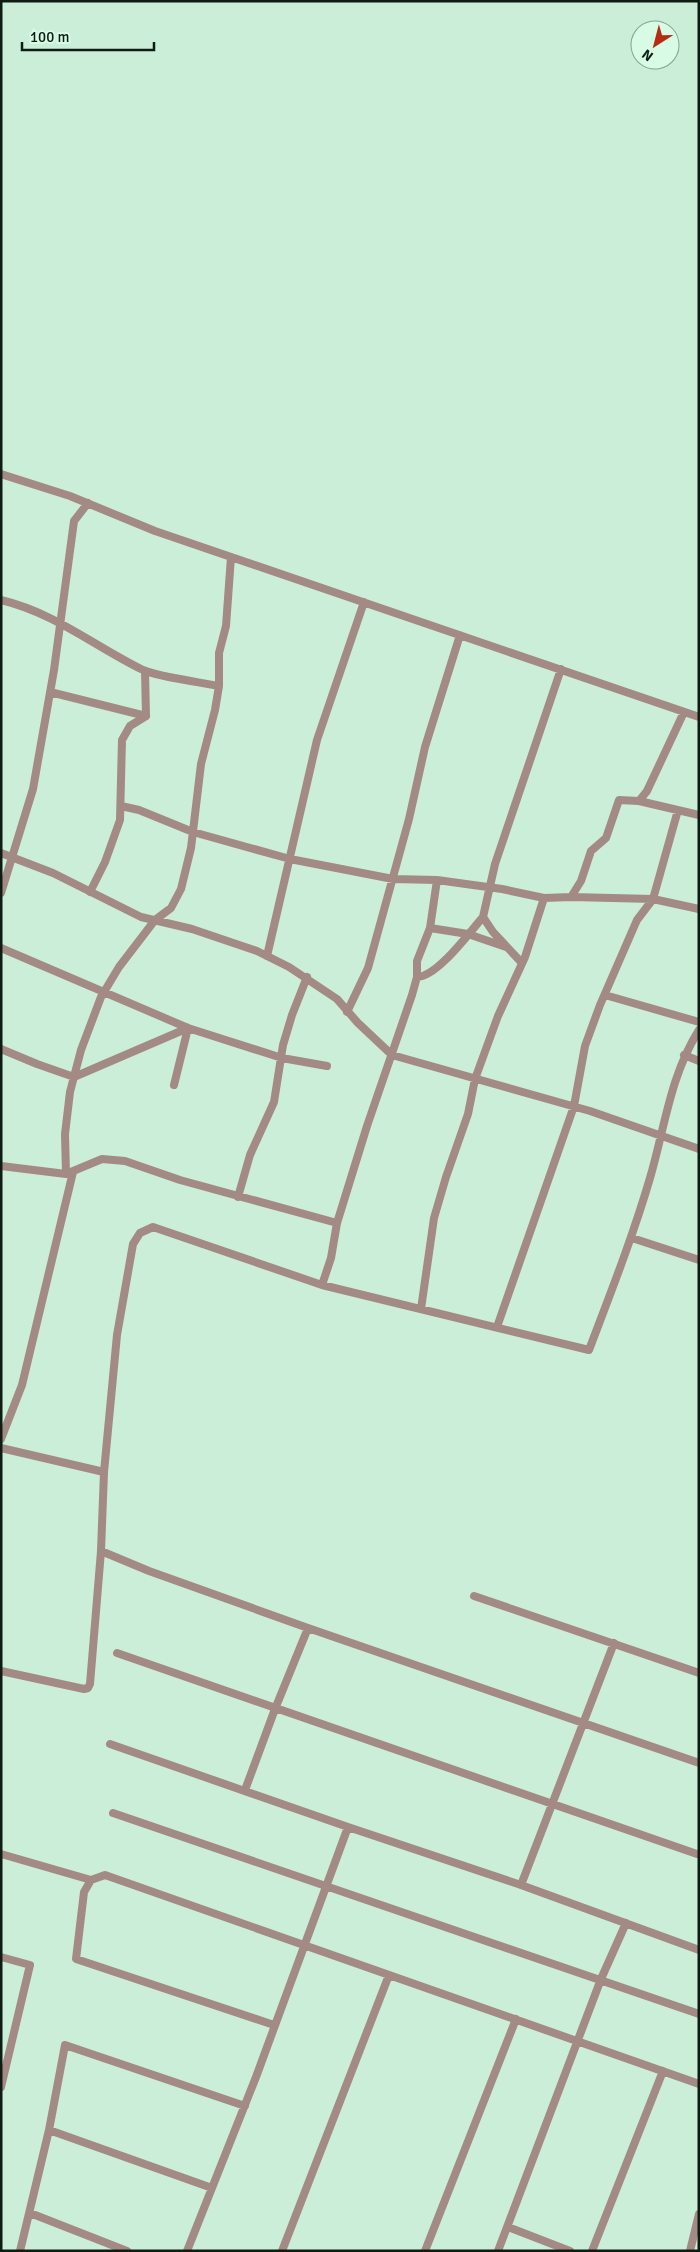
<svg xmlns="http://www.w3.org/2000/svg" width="700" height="2252" viewBox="0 0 700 2252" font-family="Signika,sans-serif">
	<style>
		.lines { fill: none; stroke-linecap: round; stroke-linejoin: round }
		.street { stroke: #a48a84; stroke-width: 8 }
	</style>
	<rect width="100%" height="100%" fill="#caeed7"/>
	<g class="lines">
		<path class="street" d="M1 474 70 496 155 531 699 717
			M1 600C55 613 94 646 143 670 159 677 199 682 219 686
			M50 692 146 716 145 671
			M639 801 647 791 684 712
			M121 806 139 810 193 832 290 859 393 879 437 880 502 889 544 898
			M1 853 53 873 141 917 192 929 257 951 289 967 337 999 358 1023 392 1055 590 1111 699 1149
			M90 892 105 862 120 820 122 740 130 726 146 716
			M1 893 33 789 54 670 74 521 88 503
			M571 897 653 899 678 810
			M430 928 468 934 506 947
			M1 948 188 1028 282 1058 327 1066
			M267 956 317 740 364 602
			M522 963 493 932 483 917 495 864 561 669
			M417 977C437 977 469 933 483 917
			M605 995 699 1022
			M347 1012 368 968 409 819 425 747 460 635
			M1 1049 37 1064 74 1077 188 1028
			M684 1055 699 1061
			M174 1085 188 1028
			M1 1166 66 1174 102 1159 125 1161 180 1180 337 1223
			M66 1174 65 1134 70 1092 81 1050 101 997 119 967 155 920 171 908 181 889 191 848 201 764 215 710 219 686V653L226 626 231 557
			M238 1197 250 1155 274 1102 283 1045 292 1015 307 977
			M632 1238 699 1260
			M322 1285 331 1258 337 1223 367 1126 412 995 417 977V961L430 928 437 880
			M421 1309 434 1218 446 1177 468 1114 475 1079 498 1016 525 957 544 898 571 897 581 881 591 851 606 838 619 800 639 801 699 815
			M497 1327 574 1106 585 1046 600 1005 637 920 653 899 699 909
			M1 1439 22 1385 73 1172
			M1 1448 104 1472
			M101 1551 149 1571 308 1628 699 1763
			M474 1596 699 1673
			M117 1653 697 1854
			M1 1671 84 1689 88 1688 90 1684 101 1551 104 1472 117 1335 133 1244 140 1233 153 1227 322 1285 589 1350C611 1292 633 1236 650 1178 665 1127 670 1076 699 1030
			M110 1744 348 1827 521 1885 699 1950
			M245 1790 275 1709 308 1628
			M113 1813 699 2014
			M1 1854 91 1880
			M521 1885 614 1643
			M1 1957 30 1965 1 2087
			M274 2025 76 1959 84 1892 91 1880 105 1875 699 2084
			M49 2130 212 2188
			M30 2213 127 2251
			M508 2227 570 2251
			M20 2251 49 2130 65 2045 245 2106
			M187 2251 256 2077 348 1827
			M282 2251 389 1975
			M425 2251 516 2019
			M498 2251 601 1979 626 1923
			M592 2251 663 2071
			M690 2251 699 2214"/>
	</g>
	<rect width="700" height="2252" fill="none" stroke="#0f1c14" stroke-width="5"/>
	<g transform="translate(655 45) rotate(216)"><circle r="24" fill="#d7fbe4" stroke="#87a291"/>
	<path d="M0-4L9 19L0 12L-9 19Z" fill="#b72b13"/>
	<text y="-8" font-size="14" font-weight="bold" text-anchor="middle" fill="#0f1c14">N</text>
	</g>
	<path d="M22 42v8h132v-8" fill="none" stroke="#0f1c14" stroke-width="2.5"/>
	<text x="30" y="42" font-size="15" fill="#0f1c14" stroke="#d7fbe4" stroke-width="4" paint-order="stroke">100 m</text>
</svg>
